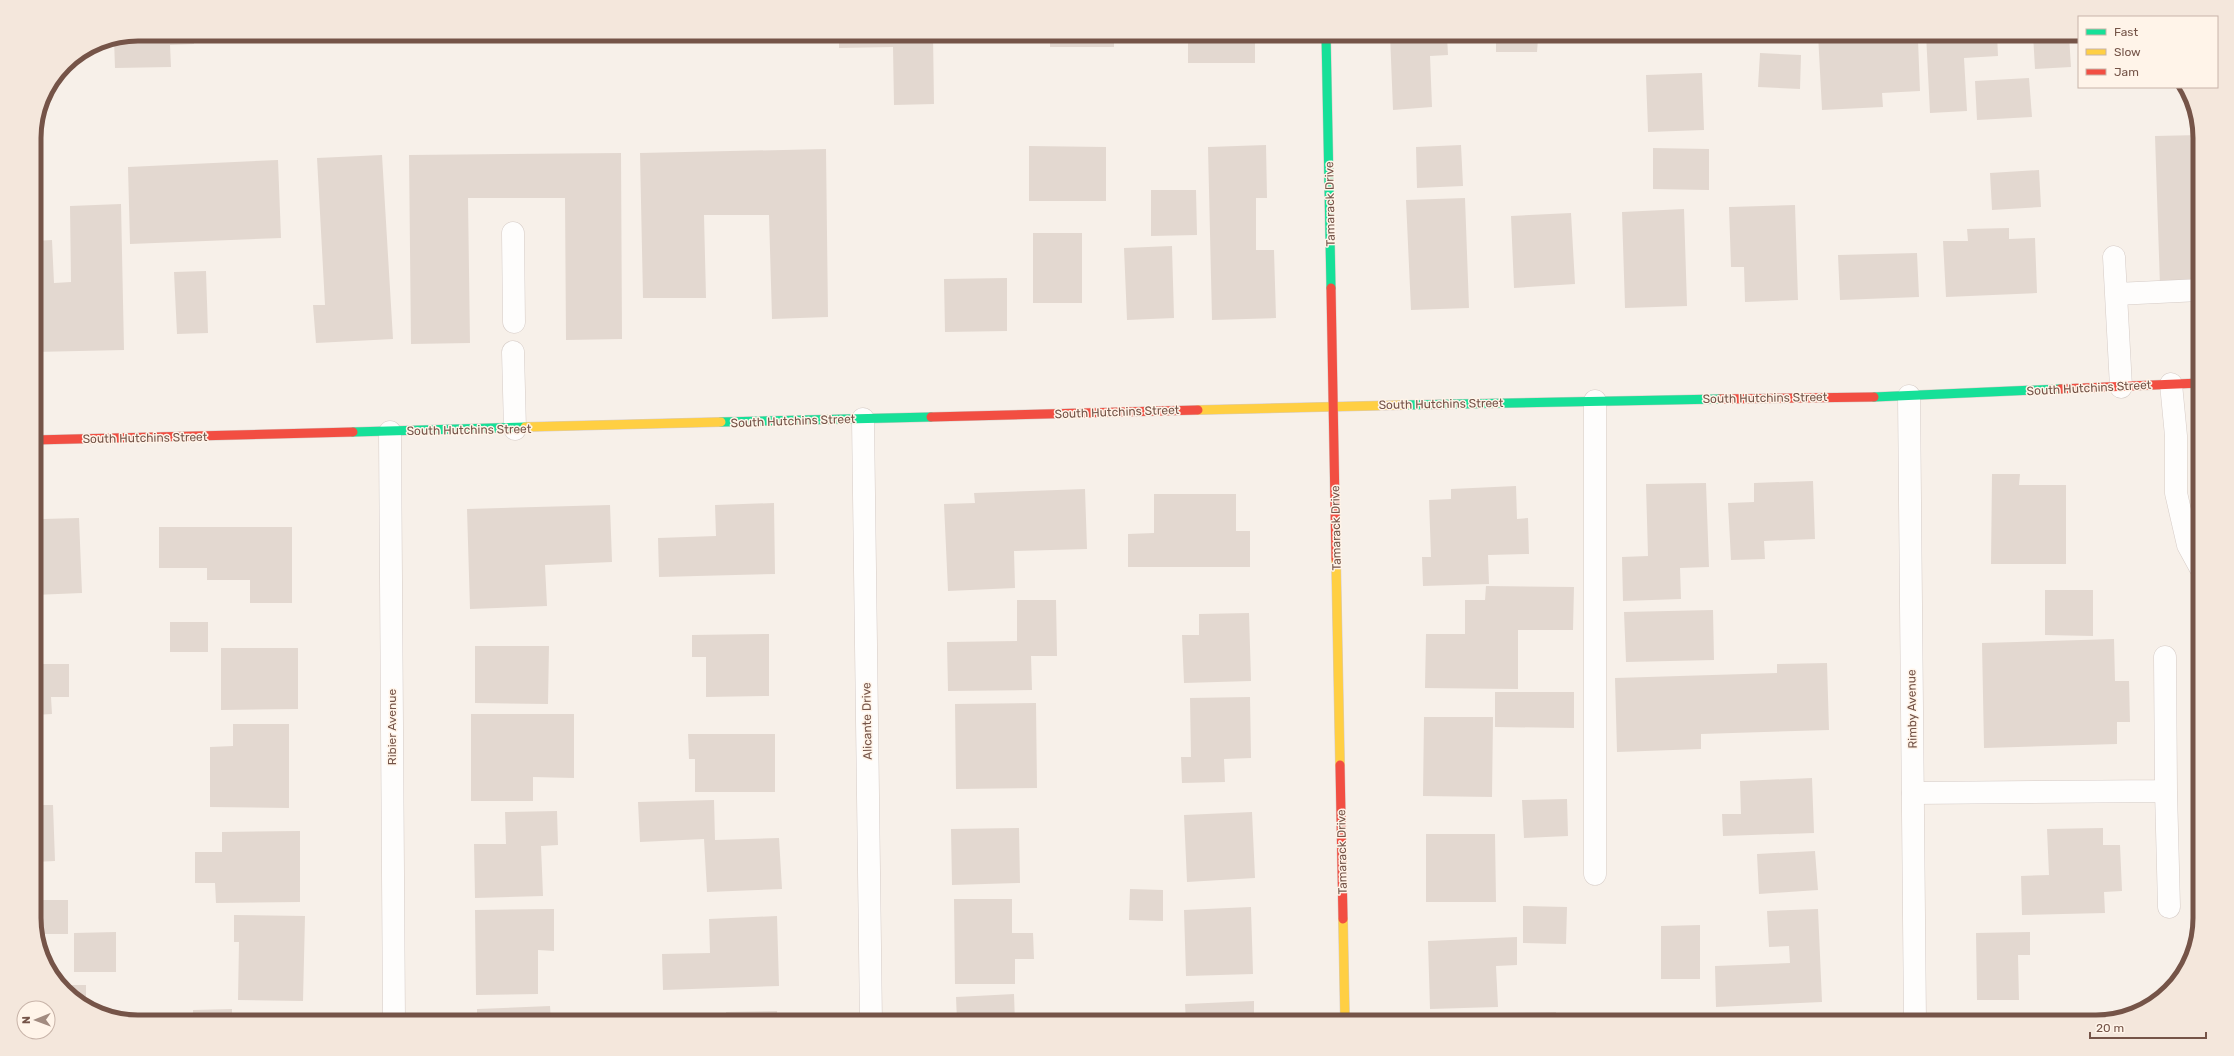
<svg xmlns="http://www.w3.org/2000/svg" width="2234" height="1056" viewBox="0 0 2234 1056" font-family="Rubik,sans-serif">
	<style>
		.building { fill: #e3d8d0 }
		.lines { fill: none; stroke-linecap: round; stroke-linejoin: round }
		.lane-casing { stroke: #d5cbc6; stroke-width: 23 }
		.street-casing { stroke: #d5cbc6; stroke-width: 23 }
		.fast-casing { stroke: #d6cbc6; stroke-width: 10 }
		.slow-casing { stroke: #d6cbc6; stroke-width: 10 }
		.jam-casing { stroke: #d6cbc6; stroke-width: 10 }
		.lane { stroke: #fefdfc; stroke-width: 22 }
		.street { stroke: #fefdfc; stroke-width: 22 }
		.fast { stroke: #16e098; stroke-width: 9 }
		.slow { stroke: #ffcf43; stroke-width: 9 }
		.jam { stroke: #f24e42; stroke-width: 9 }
		.labels { text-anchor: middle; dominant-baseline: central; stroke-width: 3; stroke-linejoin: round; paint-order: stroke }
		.street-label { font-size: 12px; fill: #755448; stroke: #fff4e9 }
		.rim { fill: none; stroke: #755448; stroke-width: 5 }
	</style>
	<rect width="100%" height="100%" fill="#f7f0e9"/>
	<path class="building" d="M138 34H194V44L170 45 171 67 115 68 114 39Z
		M742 34H813L814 35 742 39Z
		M839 34H933L934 104 894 105 893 47 839 48Z
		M1050 34H1114V47H1050Z
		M1188 34H1255V63H1188Z
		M1390 34H1462L1447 36 1448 55 1430 56 1432 107 1393 110Z
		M1496 34H1560V39H1538L1537 52H1496Z
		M1603 34H1683L1684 36 1603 39Z
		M1713 34H1772V41H1713Z
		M1818 34H1875L1876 42 1918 40 1920 91 1882 93 1883 107 1822 110Z
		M1926 34H1997L1998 56 1964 58 1967 111 1930 113Z
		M2033 34H2079L2069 36 2071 67 2035 69Z
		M1760 53 1801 55 1800 89 1758 87Z
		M1702 73 1704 130 1648 132 1646 75Z
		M2029 78 2032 117 1977 120 1975 81Z
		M2200 135V233H2194L2196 285 2160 286 2155 136Z
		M1266 145 1267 198H1256V250H1274L1276 318 1212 320 1208 147Z
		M1461 145 1463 186 1417 188 1416 147Z
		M1029 146 1106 147V201H1029Z
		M1653 148 1709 149V190L1653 189Z
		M826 149 828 317 772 319 769 215H704L706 298H643L640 153Z
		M621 153 622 339 566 340 565 198H468L470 343 411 344 409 155Z
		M382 155 393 339 316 343 313 305H325L317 158Z
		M278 160 281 238 130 244 128 167Z
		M2039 170 2041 207 1992 210 1990 173Z
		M1151 190H1196L1197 235 1151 236Z
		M1465 198 1469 308 1411 310 1406 200Z
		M121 204 124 350 34 352V241L52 240 54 283 71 282 70 206Z
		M1795 205 1798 300 1745 302 1744 267H1731L1729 207Z
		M1684 209 1687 306 1625 308 1622 212Z
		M1571 213 1575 284 1514 288 1511 216Z
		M2009 228V239L2035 238 2037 293 1946 297 1943 241H1968L1967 229Z
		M1033 233H1082V303H1033Z
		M1172 246 1174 318 1127 320 1124 248Z
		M1917 253 1919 297 1840 300 1838 255Z
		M206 271 208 333 177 334 174 272Z
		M1007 278V331L945 332 944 279Z
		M1992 474H2020L2019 485H2066V564H1991Z
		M1813 481 1815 539 1764 541 1765 559 1731 560 1728 503 1754 502V483Z
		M1706 483 1709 567 1680 568 1681 599 1623 601 1622 557 1648 556 1646 484Z
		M1516 486 1517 519 1528 518 1529 554 1488 555 1489 584 1423 586 1422 557H1431L1429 500 1451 499V489Z
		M1085 489 1087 549 1014 551 1015 588 948 591 944 504 975 503 974 493Z
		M1154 494H1236V531H1250V567H1128V534L1154 533Z
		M774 503 775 574 659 577 658 538 716 536 715 505Z
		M610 505 612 562 545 565 547 606 470 609 467 509Z
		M79 518 82 593 34 595V529H43V519Z
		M159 527H292V603H250V580H207V568H159Z
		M1486 586 1574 587 1573 630H1518V689L1425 688 1426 634H1465V600H1485Z
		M2045 590H2093V636L2045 635Z
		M1017 600H1056L1057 656H1031L1032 690 948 691 947 642 1017 641Z
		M1713 610 1714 660 1626 662 1624 612Z
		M1249 613 1251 681 1184 683 1182 635H1199V614Z
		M170 622H208V652H170Z
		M769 634V696L706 697V657H692V635Z
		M2114 639 2115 681H2129L2130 722H2117V744L1984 748 1982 643Z
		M475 646H549L548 704 475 703Z
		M221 648H298V709L221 710Z
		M1827 663 1829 730 1701 734V749L1617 752 1615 678 1777 673V664Z
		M34 664H69V697H51L52 714 34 715Z
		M1495 692H1574V728L1495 727Z
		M1250 697 1251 758 1224 759 1225 782 1182 783 1181 757H1191L1190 698Z
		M1036 703 1037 788 956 789 955 704Z
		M471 714H574V778L533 777V801H471Z
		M1424 717H1493L1492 797 1423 796Z
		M233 724H289V808L210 807V747L233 746Z
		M688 734H775V792H695V759H689Z
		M1812 778 1814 833 1723 836 1722 814H1741L1740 781Z
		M1567 799 1568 836 1524 838 1522 800Z
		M714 800 715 840 779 838 782 889 707 892 704 839 640 842 638 802Z
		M34 805H53L55 861 34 862Z
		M557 811 558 845 541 846 543 896 475 898 474 844H506L505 812Z
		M1252 812 1255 878 1187 882 1184 815Z
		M1019 828 1020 883 952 885 951 829Z
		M2103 828V845H2120L2122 891 2104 892 2105 913 2022 915 2021 876 2049 875 2047 829Z
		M300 831V902L216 903 215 883H195V852H222V832Z
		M1426 834H1495L1496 902H1426Z
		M1815 851 1818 890 1759 894 1757 854Z
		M34 875H40V900H68V934H42V947L34 925Z
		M1130 889 1163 890V921L1129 920Z
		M954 899H1012V933H1033L1034 959H1015V984H955Z
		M1523 906 1567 907 1566 944 1523 943Z
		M1251 907 1253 974 1186 976 1184 910Z
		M554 909V951L538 950V994L476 995 475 910Z
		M1818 909 1822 1002 1716 1007 1715 966 1790 963 1789 946 1769 947 1767 911Z
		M234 915 305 916 303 1001 238 1000 239 942H234Z
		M777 916 779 986 663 990 662 954 710 953 709 919Z
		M1700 925V979H1661V926Z
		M116 932V972H74V933Z
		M2030 932V955H2018L2019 1000H1977L1976 933Z
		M1517 937V965L1496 966 1498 1007 1430 1009 1428 941Z
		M63 985H86V1004Z
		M1014 994 1015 1022 957 1021 956 997Z
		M1254 1001V1022H1186L1185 1004Z
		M550 1006 551 1022H477V1009Z
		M232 1009V1022H193V1010Z
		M777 1011 778 1022H726V1012Z
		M1556 1012V1022H1497L1496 1013Z"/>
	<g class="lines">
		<g class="lane-casing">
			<path id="lane" d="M513 233 514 322
				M2114 257 2121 387
				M2116 294 2200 290
				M513 352 515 429
				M2171 384 2176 436V493L2188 545 2200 567
				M1595 401V874
				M2166 791 2169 907
				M1913 793 2166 791 2165 657"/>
		</g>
		<g class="street-casing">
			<path id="street" d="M1909 396 1915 1022
				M863 419 871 1022
				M390 432 394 1022"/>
		</g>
		<g class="fast-casing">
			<path id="fast" d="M1326 34 1331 288
				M1874 397 2060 389
				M1405 405 1720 399
				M721 422 931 417
				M353 432 525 427"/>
		</g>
		<g class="slow-casing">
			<path id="slow" d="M1198 410 1405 405
				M525 427 721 422
				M1336 559 1340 765
				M1343 919 1345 1022"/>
		</g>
		<g class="jam-casing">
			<path id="jam" d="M1331 288 1336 559
				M2060 389 2200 383
				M1720 399 1874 397
				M931 417 1198 410
				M34 440 353 432
				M1340 765 1343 919"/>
		</g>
		<use href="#lane" class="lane"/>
		<use href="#street" class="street"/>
		<use href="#fast" class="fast"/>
		<use href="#slow" class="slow"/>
		<use href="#jam" class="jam"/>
	</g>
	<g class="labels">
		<g class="street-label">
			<text transform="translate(1330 204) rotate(-91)">Tamarack Drive</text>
			<text transform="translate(2089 388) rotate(-3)">South Hutchins Street</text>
			<text transform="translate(1765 398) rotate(-1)">South Hutchins Street</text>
			<text transform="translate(1441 404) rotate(-1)">South Hutchins Street</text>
			<text transform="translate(1117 412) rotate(-2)">South Hutchins Street</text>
			<text transform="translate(793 421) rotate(-2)">South Hutchins Street</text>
			<text transform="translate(469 430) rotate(-1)">South Hutchins Street</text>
			<text transform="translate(145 438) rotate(-1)">South Hutchins Street</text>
			<text transform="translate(1336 528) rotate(-91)">Tamarack Drive</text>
			<text transform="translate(1912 709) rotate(-91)">Rimby Avenue</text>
			<text transform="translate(867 721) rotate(-91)">Alicante Drive</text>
			<text transform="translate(392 727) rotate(-90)">Ribier Avenue</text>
			<text transform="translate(1342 852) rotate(-91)">Tamarack Drive</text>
		</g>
	</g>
	<path d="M0 0H2234V1056H0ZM138 41H2096A97 97 0 0 1 2193 138V918A97 97 0 0 1 2096 1015H138A97 97 0 0 1 41 918V138A97 97 0 0 1 138 41Z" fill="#f4e7dc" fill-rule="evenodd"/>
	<path class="rim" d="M138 41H2096A97 97 0 0 1 2193 138V918A97 97 0 0 1 2096 1015H138A97 97 0 0 1 41 918V138A97 97 0 0 1 138 41Z"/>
	<rect x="2078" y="16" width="140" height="72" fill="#fff4e9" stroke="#c8b4a9"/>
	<rect x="2086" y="29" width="20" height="6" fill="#16e098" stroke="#c8b4a9"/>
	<text x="2114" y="36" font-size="12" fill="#755448">Fast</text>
	<rect x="2086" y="49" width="20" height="6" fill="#ffcf43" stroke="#c8b4a9"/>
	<text x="2114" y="56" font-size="12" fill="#755448">Slow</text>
	<rect x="2086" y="69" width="20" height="6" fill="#f24e42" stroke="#c8b4a9"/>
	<text x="2114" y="76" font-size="12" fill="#755448">Jam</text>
	<g transform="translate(36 1020) rotate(269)"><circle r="19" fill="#fff4e9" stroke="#c8b4a9"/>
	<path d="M0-3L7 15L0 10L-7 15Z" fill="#a28b80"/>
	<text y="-6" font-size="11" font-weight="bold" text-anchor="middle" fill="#755448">N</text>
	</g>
	<path d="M2090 1032v6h116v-6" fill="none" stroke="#755448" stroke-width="2"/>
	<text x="2096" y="1032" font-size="12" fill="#755448" stroke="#fff4e9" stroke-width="3" paint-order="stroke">20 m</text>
</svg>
